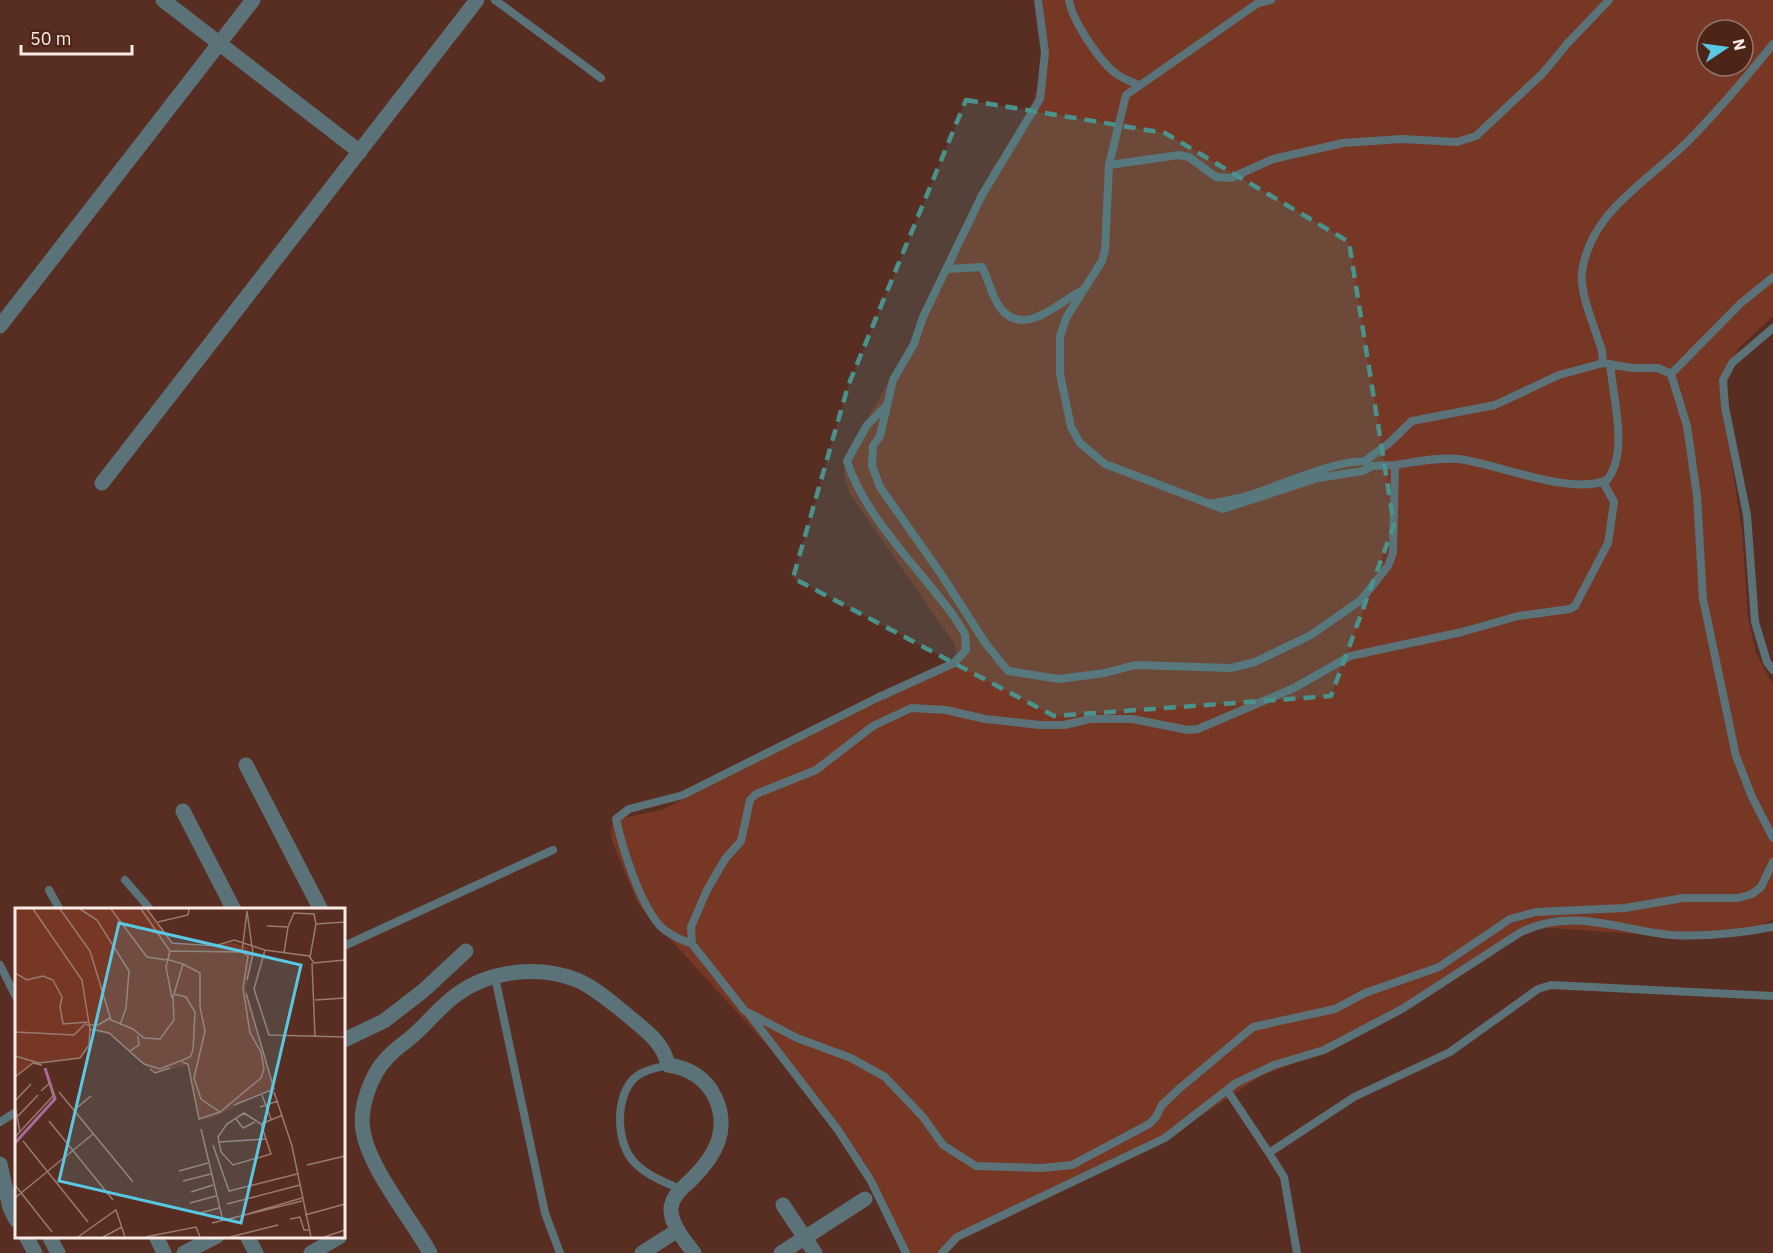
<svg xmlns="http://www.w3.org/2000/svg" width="1773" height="1253" viewBox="0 0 1773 1253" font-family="'IBM Plex Sans',sans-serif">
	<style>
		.green { fill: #763825; fill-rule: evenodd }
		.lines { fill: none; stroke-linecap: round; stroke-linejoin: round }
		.service { stroke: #5a7278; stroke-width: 8 }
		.minor { stroke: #5a7278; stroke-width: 15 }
		.marked { fill: #4a938c; fill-opacity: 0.2; stroke: #4a938c; stroke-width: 4.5; stroke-dasharray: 12 8; stroke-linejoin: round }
		.inset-river { fill: none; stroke: #ab689a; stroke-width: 3 }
		.inset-road { fill: none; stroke: #997a70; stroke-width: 1.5 }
		.view { fill: #59c8e4; fill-opacity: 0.15; stroke: #59c8e4; stroke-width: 3 }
		.inset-edge { fill: none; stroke: #fbebe6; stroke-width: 3 }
	</style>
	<rect width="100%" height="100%" fill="#582e22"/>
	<path class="green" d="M1034 0H1773V316L1739 348 1723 374 1721 398 1742 530 1748 618 1756 653 1773 685V919L1757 928 1679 937 1551 928 1527 930 1427 998 1300 1061 1261 1076 1175 1133 960 1236 944 1253H909L851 1147 766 1044 638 904 612 841 611 826 622 818 662 810 949 665 956 654 954 643 850 494 844 475 845 458 906 352 993 167 1029 119 1042 69 1041 27ZM1707 30H1743V66H1707Z"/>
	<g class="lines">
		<path class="service" d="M495 0 601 78
			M1038 0 1045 53 1040 99 982 195 923 317 914 344 893 380 880 436 873 446 872 466 880 487 941 574 986 644 1008 671 1059 679 1105 673 1135 665 1231 668 1255 662 1311 635 1361 600 1388 566 1393 553 1395 465 1372 466 1363 471 1318 478 1223 509 1105 464 1080 443 1071 427 1060 374V337L1066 318 1102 261 1105 250 1109 165 1126 95 1258 3 1271 0
			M1069 0C1072 20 1100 63 1118 75 1124 79 1132 82 1139 85
			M1109 165 1179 155 1189 157 1216 177 1231 178 1273 159 1343 143 1402 139 1457 142 1476 136 1543 73 1567 44 1609 0
			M948 269 982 267C989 280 992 299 1002 310 1026 337 1059 302 1081 291
			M1773 328 1732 363 1723 380 1725 407 1747 515 1755 622 1767 662 1773 670
			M1603 363 1602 351C1596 330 1579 293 1582 272 1590 212 1647 182 1686 143 1717 112 1745 79 1773 44
			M1671 374 1741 303 1773 277
			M1365 461 1388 444 1412 421 1495 405 1559 375 1603 363 1632 368H1658L1671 374 1687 426 1697 496 1703 599 1736 756 1752 797 1773 838
			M1395 465C1416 462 1438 457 1459 459 1498 464 1571 496 1607 480 1629 453 1613 397 1610 364
			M1603 482 1614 502 1608 543 1575 606 1570 609 1518 616 1462 632 1350 656 1294 688 1198 729 1188 730 1132 719H1090L1064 725H1040L985 719 946 710 911 708 873 726 816 770 756 794 750 800 741 841 725 859 707 890 691 927 692 944 745 1011 797 1038 851 1058 885 1077 923 1117 943 1145 976 1166 1042 1168 1072 1165 1149 1124 1156 1117 1162 1105 1180 1088 1253 1027 1335 1009 1365 993 1439 967 1510 919 1536 912 1625 908 1683 898H1738L1752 894 1761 887 1773 862
			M1209 504C1226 501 1243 498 1259 492 1282 484 1345 457 1367 462
			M125 880 151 910
			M49 890 60 910
			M692 944C681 940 669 935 660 926 639 902 623 850 616 819L629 809 683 795 877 698 954 663 966 650 965 634 955 618C921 570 865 518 847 461L867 425 885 407
			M344 946 553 850
			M0 965 16 997
			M495 977 545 1213 560 1253
			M749 1014 838 1130 871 1181 906 1253
			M668 1065C658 1068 646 1069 637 1076 614 1093 615 1145 636 1164 648 1176 665 1182 680 1189
			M1227 1090 1269 1153
			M0 1122 16 1112
			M942 1253 957 1237 1165 1138 1236 1083 1274 1065 1324 1050 1402 1009 1521 932C1574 907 1618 930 1671 935 1704 937 1741 933 1773 927
			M1297 1253 1284 1177 1269 1153 1354 1097 1450 1052 1538 989 1551 985 1773 996"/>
		<path class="minor" d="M163 0 360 152
			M0 326 253 0
			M102 483 477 0
			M246 765 321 910
			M183 811 234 910
			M344 1040 384 1021 423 991 466 951
			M0 1164 10 1208 16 1220
			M783 1205 815 1253
			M26 1236 35 1253
			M49 1236 58 1253
			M156 1236 164 1253
			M247 1236 256 1253
			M184 1253 217 1236
			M311 1253 339 1237
			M430 1253C412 1220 368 1167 363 1130 359 1108 371 1075 386 1059 395 1048 407 1042 417 1032 430 1020 441 1006 456 995 490 970 539 965 577 980 594 987 612 1003 626 1014 643 1029 663 1041 668 1065 689 1068 705 1077 715 1097 730 1130 716 1155 692 1179 683 1188 673 1194 671 1208 670 1224 685 1241 694 1253
			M642 1253 678 1230
			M781 1253 865 1199"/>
	</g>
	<path class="marked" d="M966 100 1165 133 1349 242 1394 525 1331 696 1054 716 793 578 848 386Z"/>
	<g transform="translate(15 908)">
		<rect width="330" height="330" fill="#582e22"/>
		<path d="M0 1H131L157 35 198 40 215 34 233 39 238 49 231 82 259 179 197 210 185 212 173 157 139 165 96 127 75 123V138L67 150 19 155 0 170Z" fill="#763825"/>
		<path class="inset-river" d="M0 235 40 191 30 160"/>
		<path class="inset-road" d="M18 1 67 72 75 122M45 1 75 43 96 112 118 121 129 130 145 131 159 112 158 89M65 1 82 12 114 63 111 100 105 117M96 1 132 49 151 52M126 1 155 43M132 1 157 35 200 38 219 32 250 42 294 48 299 55 330 52M143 14 173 7 174 1M252 18 273 19 279 5 299 6 301 16 330 14M250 42 239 81 254 127 330 129M155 43 227 44M155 43 151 59 157 90M227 44 232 3 238 46 232 72M269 45 273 19M295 49 301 16M151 51 168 56 159 86M297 55 300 128M168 56 185 65V99L190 123 179 170 186 191 205 204 246 170 249 161 246 144 235 125 228 80 233 48 227 44M0 65 12 72 28 68 38 72 47 89 45 99 48 116 73 114M300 92 330 90M71 117H83L95 110M0 124 59 127 71 115M115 143 124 137 123 128M0 148 24 155 65 150 74 137 75 122H81L94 125 129 156 145 161 175 149 178 142 180 104 171 89 159 86 158 89M167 154 173 156 184 211 205 204M135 161 140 165 155 160M0 169 18 155 27 157M44 184 118 274M259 184 277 238 296 329M247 187 256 211M0 193 16 176M219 197 259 181 231 85M0 198 5 224M245 199 263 193M59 202 76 188M229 205 246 216 256 246 218 257 206 244 203 229 212 216ZM2 209 23 187M221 211 228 220 240 214M34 213 98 292M246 216 268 207M186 221 208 313M0 229 38 188 35 175 26 183M8 233 73 314M203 234 251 231M198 237 214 283 282 266M292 257 330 248M164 263 193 255M168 273 196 266M0 277 37 324M176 284 198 277M0 290 78 226M175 295 201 288M212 296 285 277M181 306 204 300M290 307 330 296M215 311 287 290M275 311 285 309 289 322H294M197 315 287 293M63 329 101 302 110 329M88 329 107 319M130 329 181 319 185 329M215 329 263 317M309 329 330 322"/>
		<path class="view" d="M104 15 286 57 226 315 44 273Z"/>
		<rect width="330" height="330" class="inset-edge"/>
	</g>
	<g transform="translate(1725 48) rotate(77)"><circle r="28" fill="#4d2418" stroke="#93746a" stroke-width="1.5"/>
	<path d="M0-4.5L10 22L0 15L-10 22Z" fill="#59c8e4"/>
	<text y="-9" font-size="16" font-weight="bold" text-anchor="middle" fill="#fbebe6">N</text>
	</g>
	<path d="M21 45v9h111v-9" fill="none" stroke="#fbebe6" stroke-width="3"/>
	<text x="30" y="45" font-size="18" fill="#fbebe6" stroke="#4d2418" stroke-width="4.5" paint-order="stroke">50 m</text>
</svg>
